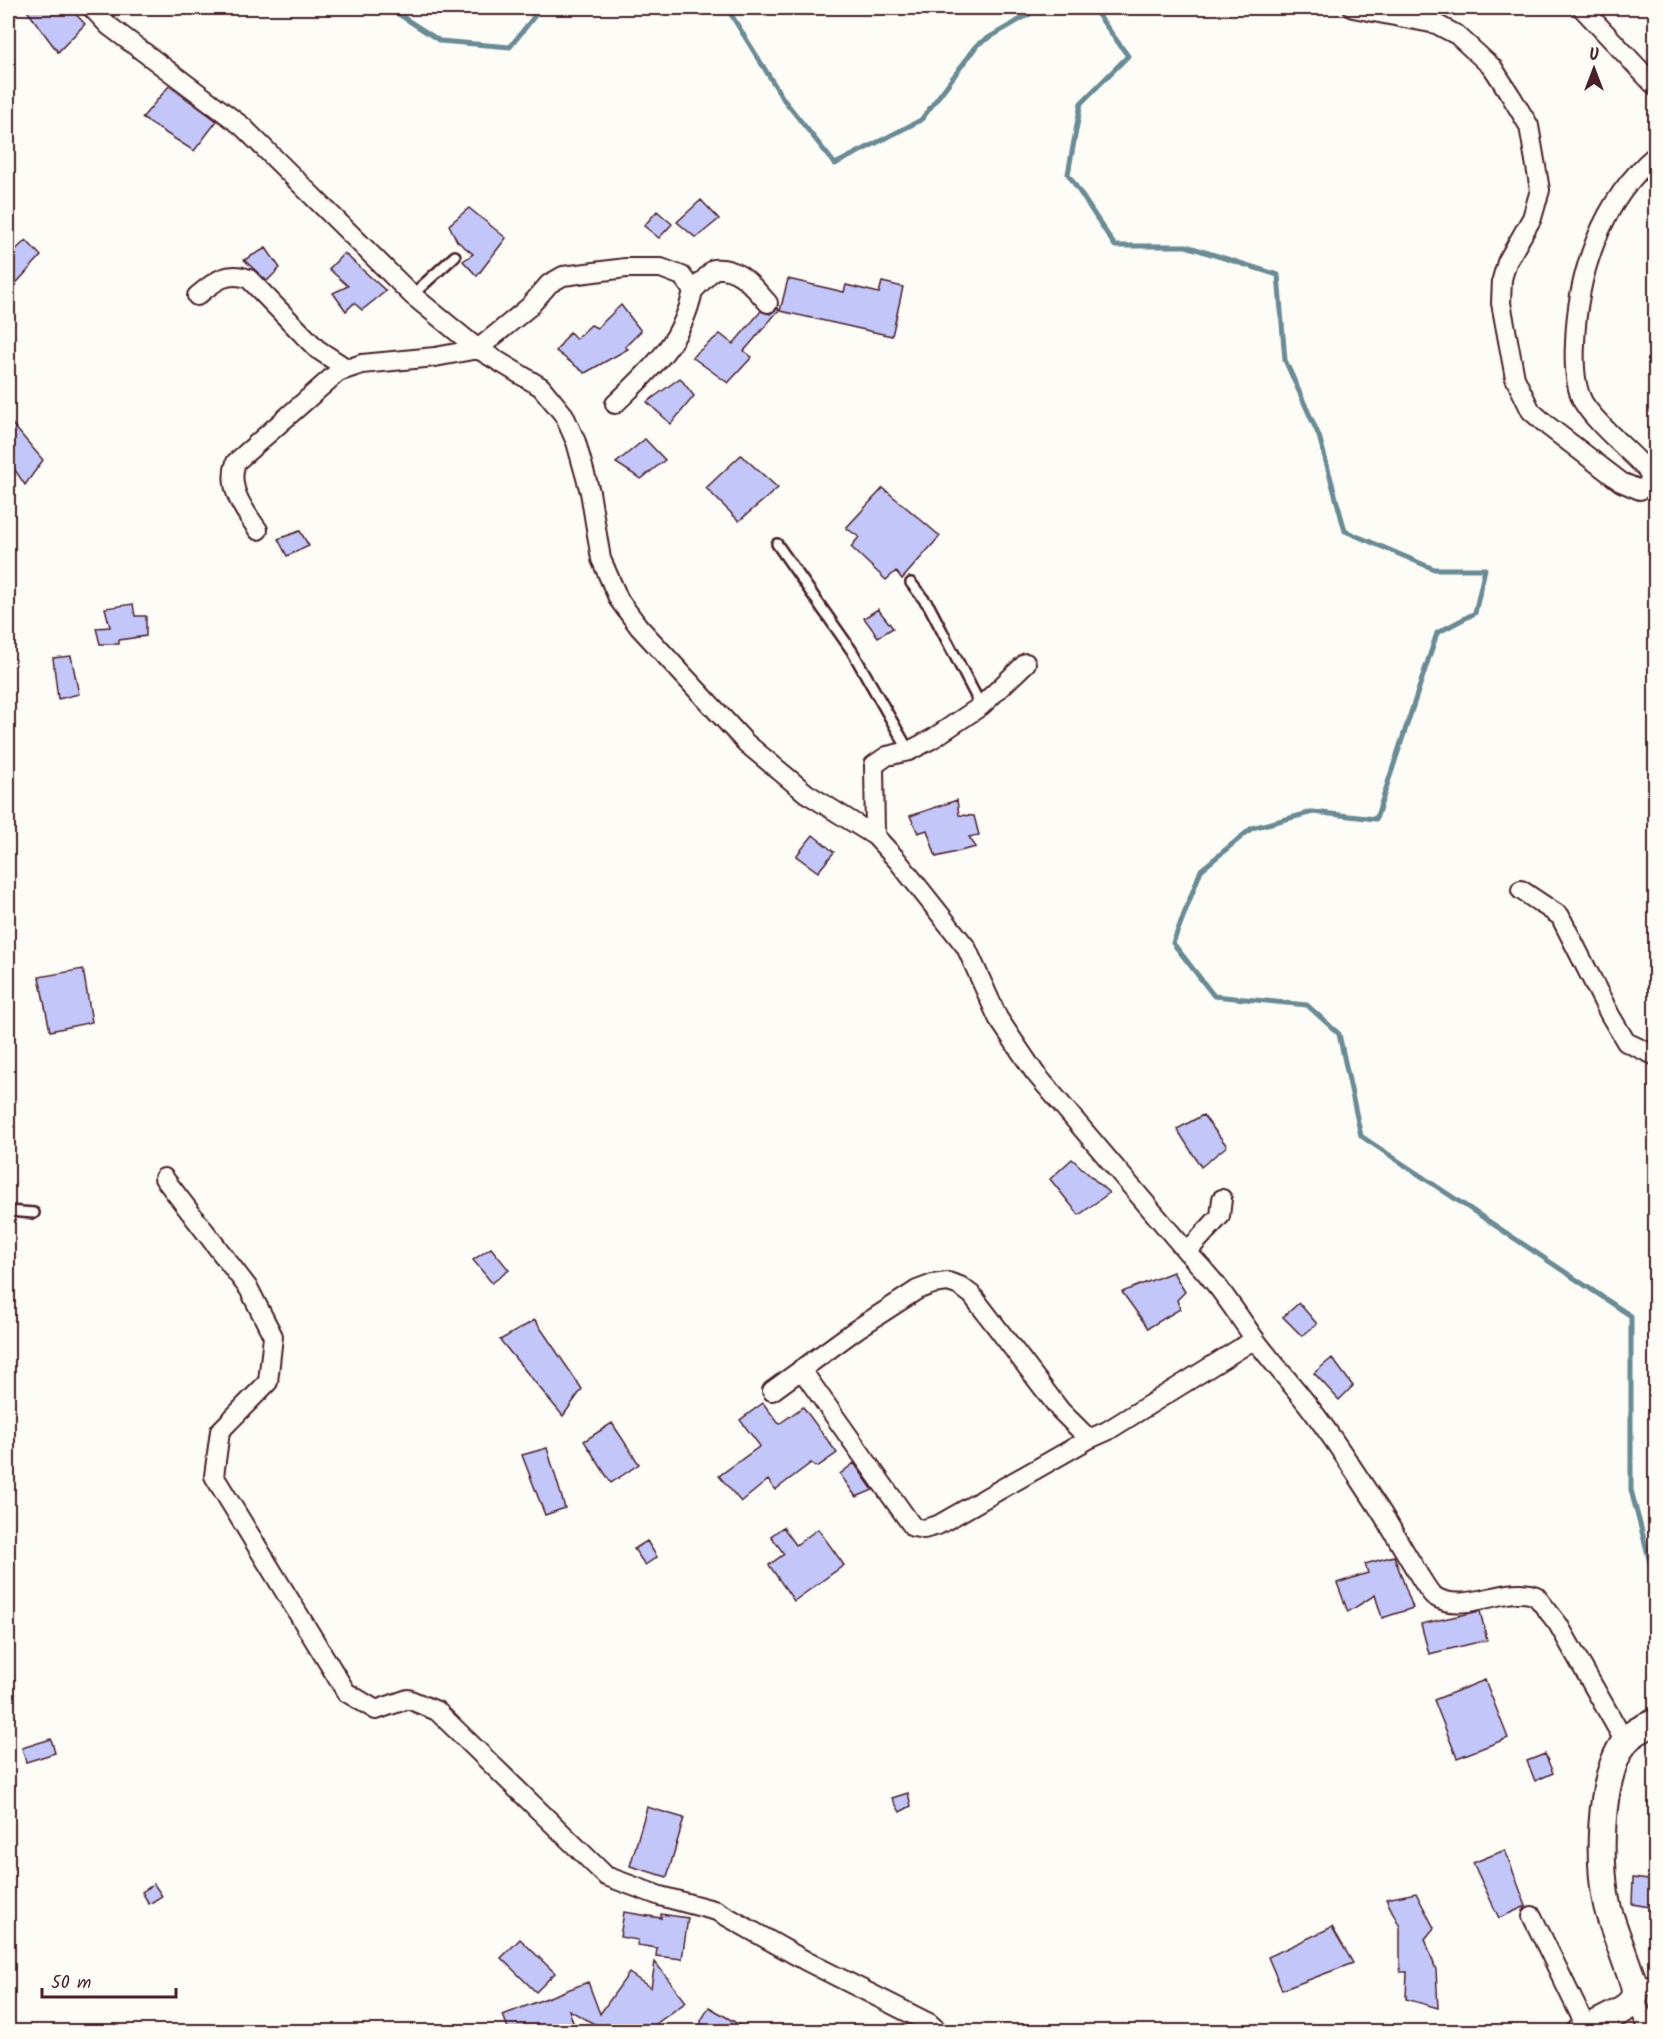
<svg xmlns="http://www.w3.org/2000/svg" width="1663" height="2039" viewBox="0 0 1663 2039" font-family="Kalam,sans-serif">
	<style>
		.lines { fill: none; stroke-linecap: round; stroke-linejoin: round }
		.stream { stroke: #6a8a94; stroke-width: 5 }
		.building { fill: #c3c6f8; stroke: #4a1f2b; stroke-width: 1.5 }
		.lane-casing { stroke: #4a1f2b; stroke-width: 14 }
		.street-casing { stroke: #4a1f2b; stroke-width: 22 }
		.secondary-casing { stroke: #4a1f2b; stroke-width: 30 }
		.lane { stroke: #fdfcf7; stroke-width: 9 }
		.street { stroke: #fdfcf7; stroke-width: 18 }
		.secondary { stroke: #fdfcf7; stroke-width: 26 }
	</style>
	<rect width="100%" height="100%" fill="#fdfcf7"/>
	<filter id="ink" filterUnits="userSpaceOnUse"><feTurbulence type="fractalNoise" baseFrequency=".0167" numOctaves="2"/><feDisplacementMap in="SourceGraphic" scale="12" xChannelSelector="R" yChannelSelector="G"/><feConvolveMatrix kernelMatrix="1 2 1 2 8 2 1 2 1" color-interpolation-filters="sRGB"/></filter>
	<g filter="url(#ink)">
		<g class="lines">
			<path class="stream" d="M389 8 440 41 510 47 541 8
				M727 8 784 100 835 164 921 120 978 44 1033 12H1096L1128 56 1081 103 1068 174 1115 246H1186L1278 275 1285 360 1319 436 1345 531 1434 569H1485L1475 613 1437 633 1376 819 1313 812 1252 828 1201 870 1173 943 1214 996 1307 1005 1339 1034 1361 1136 1631 1316V1490L1656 1585"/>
		</g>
		<path class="building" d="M25 8H70L85 24 58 52Z
			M169 86 217 121 194 151 142 118Z
			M701 200 719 219 696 238 677 222Z
			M469 208 506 238 477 276 463 261 473 254 457 241 449 225Z
			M657 211 672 224 659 238 644 226Z
			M26 240 41 256 8 292V257Z
			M266 248 280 268 267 281 244 260Z
			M344 253 386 291 362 310 354 303 346 311 333 293 348 286 329 269Z
			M788 279 844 292 846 285 879 293 882 282 903 287 892 336 780 311Z
			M621 305 641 331 625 347 628 349 585 373 556 351 570 332 576 339 591 325 597 328Z
			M778 308 779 310 744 351 752 357 728 383 692 357 720 334 733 344 761 311 770 314Z
			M680 378 694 396 671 424 647 402Z
			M8 419 43 460 25 485 15 470 8 471Z
			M645 439 665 460 641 479 616 463Z
			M741 455 778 488 739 521 706 488Z
			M883 488 940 536 902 579 896 571 886 580 851 547 859 537 846 528Z
			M300 531 309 546 287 556 278 539Z
			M133 604 135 616H146V636L119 640V644H100L96 628 110 627 105 608Z
			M878 609 893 628 878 637 864 618Z
			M71 656 79 694 58 699 53 658Z
			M957 800 959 815 974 816 979 835 969 837 976 847 936 857 927 830 918 833 910 816Z
			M813 835 834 852 818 872 796 856Z
			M83 969 92 1022 50 1031 39 977Z
			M1203 1115 1227 1146 1201 1167 1177 1129Z
			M1072 1159 1109 1193 1079 1215 1050 1179Z
			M491 1248 509 1270 492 1283 473 1260Z
			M1173 1272 1185 1292 1177 1300 1180 1309 1148 1328 1122 1292Z
			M1299 1303 1317 1324 1302 1336 1283 1317Z
			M535 1320 582 1389 563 1416 500 1340Z
			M1332 1358 1353 1386 1339 1400 1314 1373Z
			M763 1403 779 1424 803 1407 837 1453 817 1467 811 1463 775 1490 768 1480 741 1502 719 1476 760 1446 740 1420Z
			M612 1423 639 1464 611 1483 584 1441Z
			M547 1448 565 1508 545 1515 522 1455Z
			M854 1463 873 1490 856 1497 840 1474Z
			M783 1527 796 1545 818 1529 844 1565 794 1601 769 1565 784 1554 771 1536Z
			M647 1541 657 1557 645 1565 634 1549Z
			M1394 1556 1413 1608 1382 1618 1375 1595 1348 1612 1337 1583 1368 1573 1365 1564Z
			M1480 1611 1487 1640 1429 1654 1421 1624Z
			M1485 1680 1508 1738 1457 1758 1434 1700Z
			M51 1739 55 1753 26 1762 22 1748Z
			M1545 1754 1553 1773 1535 1781 1527 1761Z
			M908 1793 911 1806 900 1812 892 1798Z
			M647 1807 684 1818 667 1877 630 1866Z
			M1505 1850 1526 1906 1499 1918 1473 1863Z
			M1633 1878 1656 1881V1908L1632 1904Z
			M154 1884 162 1896 149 1904 142 1892Z
			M1416 1893 1434 1928 1425 1939 1436 1970 1438 2008 1406 1999 1407 1972H1400V1927L1386 1899Z
			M624 1912 661 1918V1914L688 1918 682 1959 656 1956 657 1948 637 1945 638 1940 620 1937Z
			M1332 1927 1353 1963 1282 1990 1268 1957Z
			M520 1939 555 1973 536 1992 501 1958Z
			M655 1962 686 2002 646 2031H607L569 2010 576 2031H509L503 2015 588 1982 600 2014 629 1973 651 1988Z
			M709 2007 750 2031H702L701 2021Z"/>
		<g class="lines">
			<g class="lane-casing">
				<path id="lane" d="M412 295 455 256
					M777 544 852 651 909 751
					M911 583 929 606 981 706
					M8 1211 34 1213"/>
			</g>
			<g class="street-casing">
				<path id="street" d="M92 8 109 26 242 126 412 295 478 349 541 387 564 415 576 442 590 492 601 559 619 600 639 627 746 743 806 793 875 836 897 860 966 947 998 1018 1035 1073 1187 1252C1216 1281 1231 1305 1254 1338 1273 1364 1295 1387 1314 1413 1337 1443 1357 1475 1378 1507 1388 1521 1426 1591 1434 1596 1464 1616 1508 1583 1536 1596L1558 1624 1625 1742
					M1353 8 1436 24 1457 35 1493 68 1511 96 1529 126 1540 190 1532 218 1507 262 1502 279 1501 303 1515 378 1531 411 1548 426 1621 482 1640 490 1650 483 1649 472C1631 452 1596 424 1583 402 1574 385 1574 362 1575 343 1577 275 1601 201 1656 155
					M1582 8 1656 87
					M693 291 714 269C740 267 752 286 768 303
					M197 296C214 282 227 270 249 279L317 349 346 368
					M258 530C243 509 227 487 236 462L338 372 362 364 435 357 478 349 529 307 549 284 563 276 626 268H661L682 276 693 291C682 343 652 368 615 404
					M875 836 874 765 887 756 909 751 932 739 981 706 1026 663
					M1521 890 1560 916 1610 1015 1626 1042 1656 1056
					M164 1178 249 1289 273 1336 268 1382 220 1431 214 1476 346 1692 376 1710 408 1699 437 1711 606 1876 660 1896 717 1911 806 1961 929 2023 939 2032
					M1187 1252 1220 1216 1222 1199
					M801 1369 913 1527 924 1529 938 1525 1089 1439
					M772 1391 857 1329 917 1290 933 1284 948 1282 960 1286 972 1295 1060 1410 1089 1439 1107 1431 1255 1339
					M1532 1916 1587 2029
					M1635 1988 1656 1985
					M1634 1999 1651 2032"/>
			</g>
			<g class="secondary-casing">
				<path id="secondary" d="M1580 2032 1623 2010 1634 1999 1635 1988C1627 1963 1617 1938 1609 1913 1597 1872 1598 1777 1625 1742 1632 1732 1645 1727 1656 1722"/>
			</g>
			<use href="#lane" class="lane"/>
			<use href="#street" class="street"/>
			<use href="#secondary" class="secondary"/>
		</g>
	</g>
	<rect width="1663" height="2039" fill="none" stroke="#fdfcf7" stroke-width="30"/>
	<rect x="15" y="15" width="1633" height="2009" fill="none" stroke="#4a1f2b" stroke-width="2" filter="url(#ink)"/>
	<g transform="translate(1594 69)" stroke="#fdfcf7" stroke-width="4.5" paint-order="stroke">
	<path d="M0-4.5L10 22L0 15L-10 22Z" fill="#4a1f2b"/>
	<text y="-9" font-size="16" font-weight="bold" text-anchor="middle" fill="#4a1f2b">U</text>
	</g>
	<path d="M42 1988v9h134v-9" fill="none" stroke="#4a1f2b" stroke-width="3"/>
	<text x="51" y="1988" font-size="18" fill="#4a1f2b" stroke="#fdfcf7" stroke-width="4.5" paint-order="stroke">50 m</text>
</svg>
